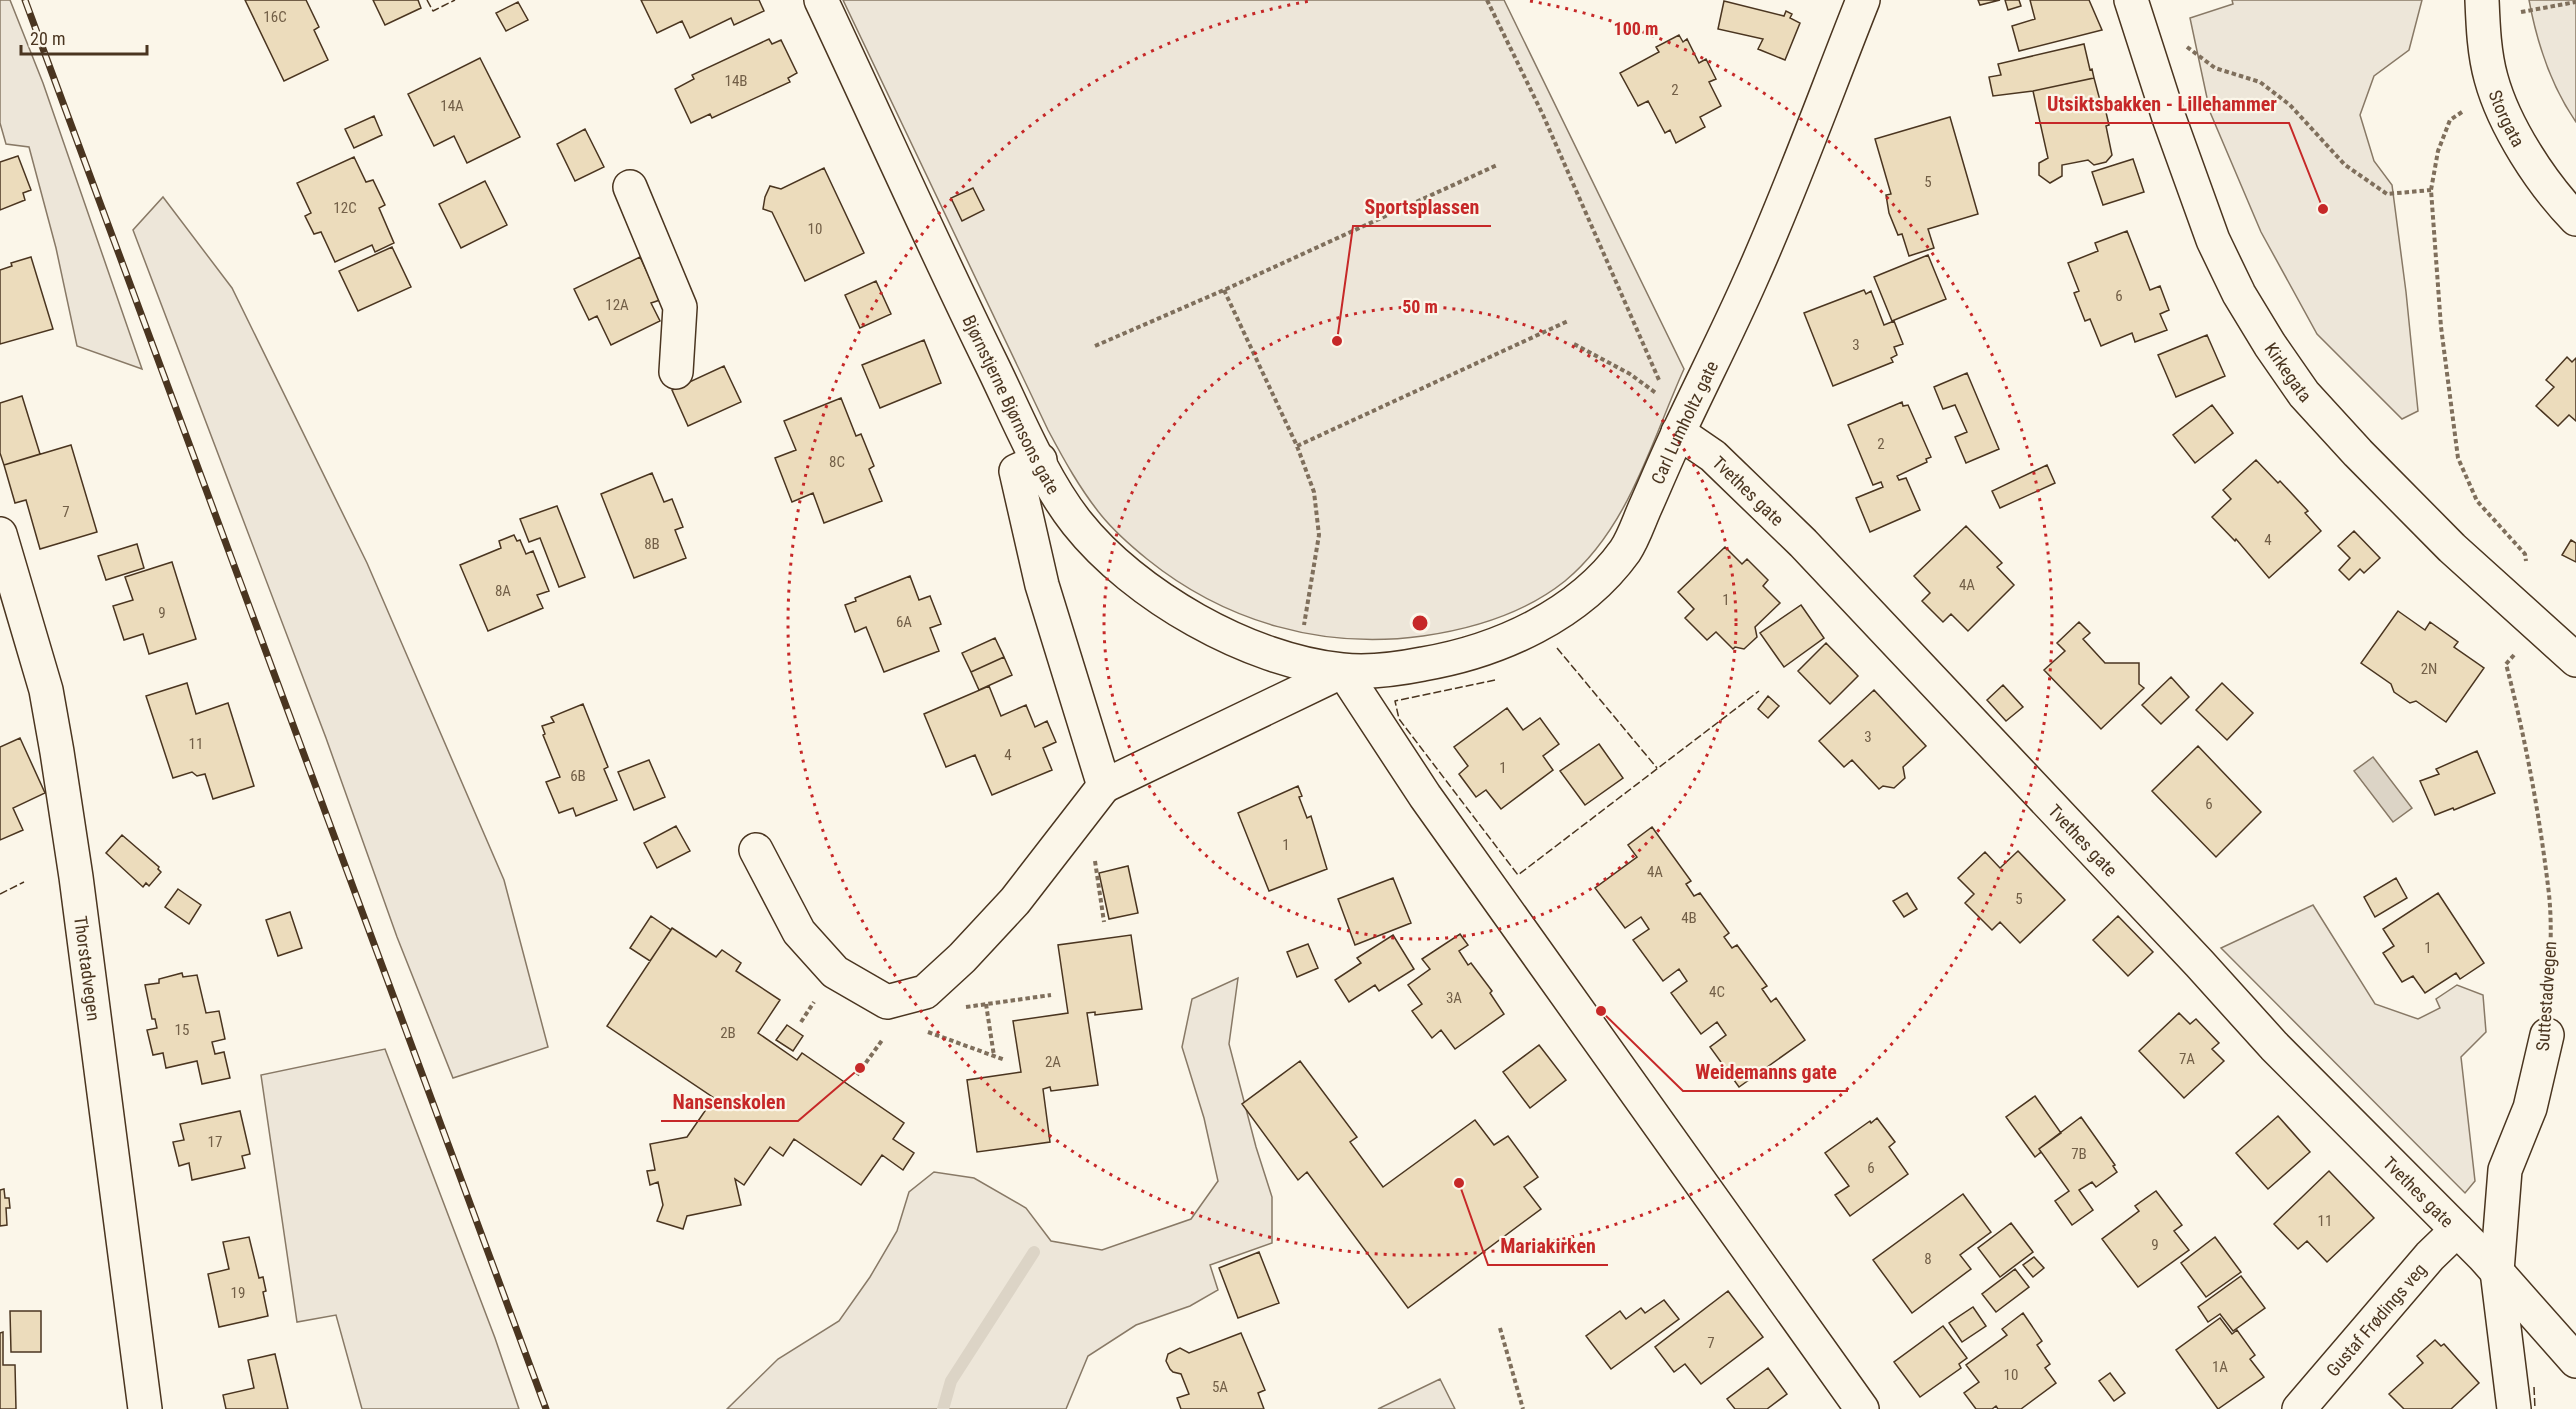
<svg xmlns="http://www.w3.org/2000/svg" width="2576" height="1409" viewBox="0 0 2576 1409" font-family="'Roboto Condensed',sans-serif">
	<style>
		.green { fill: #ede6d9; stroke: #887966; stroke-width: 1.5 }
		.water { fill: #dcd4c6; stroke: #887966; stroke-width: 1.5 }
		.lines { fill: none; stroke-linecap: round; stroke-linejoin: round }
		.stream { stroke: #dcd4c6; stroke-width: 12 }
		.building { fill: #ecdcbc; stroke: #4a3520; stroke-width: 1.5 }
		.minor-casing { stroke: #4a3520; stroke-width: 36 }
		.major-casing { stroke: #4a3520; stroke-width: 36 }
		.path { stroke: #7f6f5c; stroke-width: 4; stroke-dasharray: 4.5 3; stroke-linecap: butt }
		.minor { stroke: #fbf6e9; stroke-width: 33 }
		.major { stroke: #fbf6e9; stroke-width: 33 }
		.rail-casing { stroke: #4a3520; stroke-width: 7 }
		.rail { stroke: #fbf6e9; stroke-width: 4.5; stroke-dasharray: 14; stroke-linecap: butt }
		.fence { stroke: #4a3520; stroke-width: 1.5; stroke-dasharray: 8 3; stroke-linecap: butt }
		.ring { fill: none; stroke: #c62828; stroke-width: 3; stroke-dasharray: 3 6 }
		.labels { text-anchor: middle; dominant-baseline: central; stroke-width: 4.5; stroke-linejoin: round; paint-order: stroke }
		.number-label { font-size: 15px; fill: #725f47 }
		.street-label { font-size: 18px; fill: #4a3520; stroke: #fbf6e9 }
		.centre { fill: #c62828; stroke: #fbf6e9; stroke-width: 3 }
		.ring-label { font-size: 18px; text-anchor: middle; font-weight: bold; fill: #c62828; stroke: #fbf6e9; stroke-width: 4.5; stroke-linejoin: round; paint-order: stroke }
		.leader { fill: none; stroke: #c62828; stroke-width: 2 }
		.callout-dot { fill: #c62828; stroke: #fbf6e9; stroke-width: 2 }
		.callout-label { font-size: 20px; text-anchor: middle; font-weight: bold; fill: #c62828; stroke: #fbf6e9; stroke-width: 4.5; stroke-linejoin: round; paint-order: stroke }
	</style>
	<rect width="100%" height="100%" fill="#fbf6e9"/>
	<path class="green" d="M0 0H10L43 83 142 369 77 346 56 248 29 147 6 144 0 123Z
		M843 0H1504L1684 369C1651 442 1629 528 1565 581 1525 613 1472 629 1423 636 1323 650 1225 622 1147 559 1131 546 1114 531 1101 515 1080 489 1064 460 1048 430Z
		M2232 0H2422L2409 50 2374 76 2360 115 2374 161 2392 185 2406 292 2418 411 2402 419 2317 334 2261 232 2210 112 2190 18 2233 4Z
		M2529 0H2576V122C2551 86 2537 43 2529 0Z
		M163 197 232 288 367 563 504 880 548 1047 453 1078 397 937 326 738 133 230Z
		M2313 905 2375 1004 2418 1019 2440 1008 2436 999 2457 985 2483 995 2486 1032 2461 1057 2475 1181 2465 1193 2221 948Z
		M1238 978 1229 1044 1256 1147 1272 1197V1243L1210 1265 1218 1290 1190 1306 1136 1325 1088 1356 1066 1409H727L778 1359 839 1321 870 1277 897 1231 909 1192 934 1172 974 1178 1026 1208 1051 1241 1102 1250 1191 1219 1218 1181 1204 1118 1182 1047 1192 999Z
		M385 1049 495 1338 519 1409H362L336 1315 297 1322 261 1075Z
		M1440 1379 1455 1409H1378Z"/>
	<path class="water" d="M2373 757 2412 808 2393 822 2354 771Z"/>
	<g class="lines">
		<path class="stream" d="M943 1409 951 1381 1034 1252"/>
	</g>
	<path class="building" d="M245 0H306L319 27 314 30 328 60 284 81Z
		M373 0H418L421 8 385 25Z
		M641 0H759L764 11 734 25 731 18 690 38 682 21 657 33Z
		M1978 0H2000L1980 5Z
		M2005 0H2019L2021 6 2008 10Z
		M2030 0H2089L2102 30 2019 51 2012 26 2035 19Z
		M1724 1 1784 16 1786 11 1792 14 1790 18 1800 23 1785 60 1758 49 1763 39 1718 29Z
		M518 2 528 20 506 31 496 13Z
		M1679 35 1683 42 1687 39 1699 63 1706 59 1716 79 1709 82 1721 106 1700 117 1705 127 1676 143 1670 130 1665 133 1648 101 1638 106 1620 73 1659 52 1656 47Z
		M769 39 772 44 781 40 797 73 788 78 790 82 712 118 710 114 691 123 675 89 694 79 692 75Z
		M2084 44 2090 70 2092 69 2094 78 2033 91 1993 96 1989 77 2001 75 1998 64Z
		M480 58 520 137 467 163 454 136 434 146 408 94Z
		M2094 78 2102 108H2105L2109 125 2106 126 2112 155 2106 162 2094 165 2088 160 2062 165V176L2050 183 2039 175V163L2048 158 2033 91Z
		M374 116 382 135 354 148 345 129Z
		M1950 117 1978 214 1928 229 1934 248 1909 256 1902 234 1898 235 1889 213 1886 195 1891 194 1875 139Z
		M585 129 604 167 575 181 557 144Z
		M18 156 31 190 23 193 25 200 0 210V162Z
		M354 157 366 182 373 180 385 205 379 208 394 243 375 252 372 245 335 262 321 232 314 234 305 216 311 213 297 183Z
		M2133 159 2144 192 2103 205 2092 172Z
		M824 168 864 253 805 281 772 212 763 209 765 197 770 186 781 189Z
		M485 181 507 225 461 248 439 204Z
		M973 188 984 210 962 221 951 198Z
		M2127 231 2150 290 2160 286 2169 310 2160 314 2167 330 2135 342 2132 333 2101 346 2090 319 2085 321 2074 293 2079 291 2068 263 2098 251 2095 243Z
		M392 247 411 287 358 311 339 271Z
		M1928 255 1946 299 1892 321 1874 277Z
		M31 257 53 329 0 344V270L12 266 11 263Z
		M640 257 660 300 651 303 660 321 611 345 597 316 589 320 574 289Z
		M876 281 891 314 860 328 845 295Z
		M1864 290 1866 294 1871 291 1884 325 1894 321 1903 344 1894 347 1897 355 1891 358 1893 362 1833 386 1804 313Z
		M2207 335 2225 376 2176 397 2158 355Z
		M924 340 941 383 880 408 862 365Z
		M2567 357 2572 362 2576 358V421L2569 415 2558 426 2536 406 2554 387 2546 380Z
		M724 366 741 402 688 426 672 390Z
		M1967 373 1999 449 1966 463 1955 437 1967 432 1955 405 1943 409 1934 387Z
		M22 396 40 454 4 465 0 453V403Z
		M841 398 856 436 861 434 874 466 869 469 882 501 824 523 813 493 792 502 775 458 796 450 784 421Z
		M1902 402 1903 406 1908 405 1931 457 1926 459 1927 462 1897 476 1899 480 1906 478 1920 510 1870 532 1856 498 1883 487 1881 482 1873 485 1848 425Z
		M2212 405 2233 433 2195 463 2173 435Z
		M71 445 97 532 40 549 26 500 15 503 4 465Z
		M2256 460 2278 483 2280 481 2308 511 2305 513 2321 531 2269 578 2236 539 2235 541 2212 517 2231 499 2223 490Z
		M2047 465 2055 483 2000 508 1992 491Z
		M652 473 664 502 672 499 683 527 675 530 686 558 634 578 601 494Z
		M557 506 585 577 559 587 540 538 529 542 520 519Z
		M1966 526 2002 563 1997 567 2014 585 1968 631 1951 614 1943 622 1922 601 1930 593 1914 576Z
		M2354 531 2380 558 2364 573 2360 569 2349 580 2339 570 2350 558 2338 546Z
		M514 535 517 541 520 540 526 554 533 551 549 591 537 595 543 608 488 631 460 565 501 548 499 541Z
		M2571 540 2576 543V562L2562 555Z
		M137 544 144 568 106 580 98 556Z
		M1725 547 1742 564 1747 559 1768 580 1763 586 1780 603 1755 627 1757 637 1744 649 1735 647 1733 649 1716 632 1707 640 1685 618 1694 609 1678 592Z
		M172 562 196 639 149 654 143 634 124 640 113 606 133 600 125 577Z
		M910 576 919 600 930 596 941 624 930 628 939 651 884 672 866 627 855 632 845 605 856 601 855 598Z
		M1801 605 1824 638 1784 667 1760 633Z
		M2398 611 2425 630 2430 622 2458 642 2454 647 2484 668 2446 722 2416 701 2410 703 2394 692 2391 684 2361 663Z
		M2079 622 2090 633 2083 639 2105 663H2139V684L2144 688 2101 729 2044 670 2065 651 2057 643Z
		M995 638 1004 657 971 672 962 653Z
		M1826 643 1858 676 1830 704 1798 671Z
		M1004 657 1012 675 979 690 971 672Z
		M2171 677 2189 697 2161 724 2142 705Z
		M187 683 196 714 228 703 254 786 213 799 205 774 197 776 192 772 173 778 146 696Z
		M2222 683 2253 713 2227 740 2196 710Z
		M2003 685 2023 707 2006 721 1987 700Z
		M989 686 1001 716 1026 705 1035 727 1047 721 1056 742 1043 748 1052 770 992 795 975 755 946 767 924 714Z
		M1874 690 1926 746 1903 767 1905 778 1894 788 1883 786 1879 789 1852 760 1844 767 1819 741Z
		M1768 696 1779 706 1768 718 1758 709Z
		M583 704 608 767 604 769 617 800 576 816 573 808 559 813 546 782 560 777 543 735 545 734 542 726 554 722 551 717Z
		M1507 708 1523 730 1540 718 1559 744 1543 756 1553 770 1501 809 1486 790 1476 797 1459 774 1468 766 1454 747Z
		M20 738 45 793 13 808 23 830 0 840V747Z
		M1599 744 1623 778 1585 805 1560 771Z
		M2198 746 2261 812 2216 857 2152 791Z
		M2477 751 2495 793 2454 810 2453 808 2435 815 2420 781 2439 774 2436 769Z
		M649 760 665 797 634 810 618 772Z
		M1298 786 1302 796 1299 797 1307 818 1311 816 1327 869 1269 891 1238 813Z
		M676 826 690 851 657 868 644 843Z
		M1652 827 1691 881 1686 884 1694 896 1700 893 1729 933 1724 937 1732 948 1737 945 1767 986 1762 989 1771 1002 1776 998 1805 1040 1739 1087 1710 1047 1726 1035 1717 1022 1701 1034 1671 993 1687 981 1679 969 1663 981 1633 940 1649 929 1641 917 1625 928 1595 888 1637 857 1628 845Z
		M122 835 159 867 158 869 161 872 149 886 146 883 143 887 106 853Z
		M2018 851 2065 900 2020 943 2000 922 1992 930 1965 903 1974 894 1958 878 1985 852 2000 868Z
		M1128 866 1138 913 1109 919 1099 873Z
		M1393 878 1411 923 1355 945 1338 899Z
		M2396 878 2407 898 2375 917 2364 897Z
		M178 889 201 905 189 924 165 907Z
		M1907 893 1917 909 1904 917 1893 901Z
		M2438 893 2484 963 2460 979 2456 973 2425 993 2413 976 2402 982 2383 953 2394 946 2383 929Z
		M290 912 302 948 278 956 266 920Z
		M651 916 671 930 650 961 630 948Z
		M2118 916 2153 952 2128 976 2093 940Z
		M672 928 716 957 722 950 741 963 736 971 780 1000 758 1033 797 1060 802 1053 904 1123 893 1139 914 1153 903 1170 882 1155 861 1185 794 1139 783 1156 770 1147 744 1185 735 1179 741 1205 687 1216 683 1229 657 1221 663 1205 658 1182 650 1185 647 1171 655 1170 650 1144 687 1137 714 1098 607 1026Z
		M1460 934 1468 945 1459 951 1468 965 1471 963 1492 991 1490 993 1504 1014 1455 1049 1441 1030 1432 1038 1412 1011 1422 1004 1408 985 1430 969 1422 959Z
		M1131 935 1142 1009 1095 1015V1012L1087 1013 1098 1085 1051 1091 1050 1087 1043 1089 1050 1142 977 1152 967 1080 1021 1072 1013 1021 1068 1013 1058 945Z
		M1393 935 1414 969 1379 991 1375 985 1349 1002 1335 980 1361 963 1357 958Z
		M1308 944 1318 968 1297 977 1287 952Z
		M182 973 183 977 197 975 206 1013 219 1011 225 1039 212 1042 215 1054 224 1052 230 1078 202 1084 197 1061 166 1068 163 1053 153 1055 147 1030 157 1028 155 1019H152L145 985 159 983V979Z
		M2179 1013 2190 1024 2196 1019 2219 1043 2212 1049 2224 1061 2184 1098 2139 1051Z
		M787 1025 803 1036 793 1051 776 1040Z
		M1539 1045 1566 1080 1530 1108 1503 1072Z
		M1300 1061 1357 1137 1350 1142 1383 1187 1475 1120 1494 1145 1508 1136 1538 1177 1524 1187 1541 1209 1408 1308 1307 1172 1298 1180 1242 1104Z
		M2035 1096 2061 1133 2039 1149 2041 1152 2035 1157 2006 1117Z
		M240 1111 250 1154 242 1156 245 1168 192 1180 189 1163 179 1166 173 1142 184 1140 180 1124Z
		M2278 1116 2310 1152 2268 1189 2236 1153Z
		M2081 1117 2115 1165 2113 1166 2117 1172 2096 1187 2092 1182 2079 1190 2093 1210 2072 1225 2055 1201 2069 1191 2039 1149Z
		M1877 1118 1895 1142 1889 1147 1908 1174 1850 1216 1835 1195 1849 1186 1825 1153 1870 1121 1871 1123Z
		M2329 1171 2374 1218 2327 1262 2307 1241 2298 1249 2274 1224Z
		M4 1189 5 1198H9L10 1208H6L7 1225 0 1226V1190Z
		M2156 1191 2182 1225 2174 1231 2189 1250 2138 1287 2102 1239 2139 1211 2135 1206Z
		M1963 1194 1991 1232 1960 1255 1971 1269 1912 1313 1873 1260Z
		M2011 1223 2033 1252 2000 1277 1978 1248Z
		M249 1237 259 1278 263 1277 266 1291 263 1292 268 1316 219 1327 208 1274 229 1269 223 1242Z
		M2215 1237 2241 1272 2206 1297 2181 1263Z
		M1259 1252 1279 1303 1238 1318 1219 1268Z
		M2034 1257 2044 1268 2033 1277 2023 1265Z
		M2015 1269 2029 1287 1996 1312 1982 1294Z
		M2241 1276 2265 1308 2233 1331 2220 1314 2208 1322 2198 1307Z
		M1728 1291 1763 1337 1701 1384 1685 1364 1674 1372 1655 1347Z
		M1664 1300 1679 1319 1611 1369 1586 1336 1620 1311 1626 1319 1641 1308 1645 1313Z
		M1973 1307 1986 1326 1962 1342 1949 1323Z
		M10 1311H41V1352H11Z
		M2023 1313 2042 1341 2037 1345 2050 1364 2045 1368 2056 1383 2021 1409H1998L1996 1406 1992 1409H1976L1964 1393 1979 1382 1966 1365 2007 1335 2002 1329Z
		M2220 1318 2232 1334 2237 1330 2255 1355 2250 1359 2264 1377 2218 1409 2176 1350Z
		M1943 1326 1967 1358 1959 1364 1961 1368 1920 1397 1894 1362Z
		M3 1332V1365H15L16 1409H0V1333Z
		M1241 1333 1265 1390 1258 1393 1264 1409H1181L1177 1398 1189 1394 1181 1374 1173 1372 1170 1369 1166 1361 1168 1354 1180 1348 1189 1353Z
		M2435 1340 2441 1346 2444 1344 2479 1383 2451 1409H2404L2389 1394 2423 1363 2417 1356Z
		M275 1354 288 1409H226L223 1395 254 1388 248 1360Z
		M1768 1368 1787 1394 1767 1409H1735L1727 1399Z
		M2110 1373 2125 1393 2114 1401 2099 1381Z"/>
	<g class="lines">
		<g class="minor-casing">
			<g id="minor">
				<path id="s1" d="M821 0C878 121 932 243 991 363 1016 414 1042 479 1077 523 1134 595 1249 661 1342 670 1368 673 1398 669 1423 664 1499 651 1579 615 1625 551 1633 539 1638 524 1644 510 1656 483 1668 454 1681 427 1704 378 1729 329 1751 279 1792 188 1826 93 1863 0"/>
				<path id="s2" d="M2482 0C2483 25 2484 53 2491 78 2504 126 2541 183 2576 219"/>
				<path d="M630 187 680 307 676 372"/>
				<path id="s3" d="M1678 432 1713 456 1803 543 2199 963 2274 1046 2483 1256 2576 1361"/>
				<path d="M1040 460 1016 471 1042 585 1104 786 1343 671"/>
				<path id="s4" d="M0 534 46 690 57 752 76 877 145 1409"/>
				<path d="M1343 671 1425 796 1862 1409"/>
				<path d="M756 850 799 932 835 972 887 1002 925 992 962 958 1015 901 1104 786"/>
				<path id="s5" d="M2299 1409 2430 1256 2457 1230"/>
				<path d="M2514 1409 2497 1271 2505 1170 2530 1108 2547 1035"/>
			</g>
		</g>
		<g class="major-casing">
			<g id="major">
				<path id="s6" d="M2131 0 2169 118 2213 240 2239 294 2270 345 2304 394 2358 453 2452 548 2576 660"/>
			</g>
		</g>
		<path class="path" d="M1487 0 1543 115 1659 380
			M2521 12 2576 2
			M2187 47 2215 68 2260 82 2290 105 2345 165 2387 194 2431 190
			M2462 112 2450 120 2438 151 2431 190 2441 327 2458 458 2477 501 2525 554 2526 561
			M1224 290 1297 446 1314 492 1319 535 1304 625
			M1574 344 1630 374 1656 393
			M1095 346 1224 290 1497 165
			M1297 446 1568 321
			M2514 655 2506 664C2525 736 2539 812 2548 886 2553 923 2550 960 2548 997
			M1095 861 1104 922
			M986 1004 994 1056
			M966 1007 1051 995
			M801 1022 814 1002
			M928 1032 1005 1060
			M857 1075 883 1039
			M1500 1328 1523 1409"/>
		<use href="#minor" class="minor"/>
		<use href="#major" class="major"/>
		<g class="rail-casing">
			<path id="rail" d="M25 0 546 1409"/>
		</g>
		<use href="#rail" class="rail"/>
		<path class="fence" d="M427 0 433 11 455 0
			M1557 648 1657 768
			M1495 680 1395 701 1399 719 1518 875 1759 691
			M0 894 24 882
			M2534 1387 2535 1409"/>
	</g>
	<g class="ring">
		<circle cx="1420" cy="623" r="316"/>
		<path d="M1530 1A632 632 0 1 1 1310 1"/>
	</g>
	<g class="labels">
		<g class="number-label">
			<text x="275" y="17">16C</text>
			<text x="736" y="81">14B</text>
			<text x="1675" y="90">2</text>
			<text x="452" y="106">14A</text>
			<text x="1928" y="182">5</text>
			<text x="345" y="208">12C</text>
			<text x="815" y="229">10</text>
			<text x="2119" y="296">6</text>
			<text x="617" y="305">12A</text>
			<text x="1856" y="345">3</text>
			<text x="1881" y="444">2</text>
			<text x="837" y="462">8C</text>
			<text x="66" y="512">7</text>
			<text x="2268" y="540">4</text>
			<text x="652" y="544">8B</text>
			<text x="1967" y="585">4A</text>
			<text x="503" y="591">8A</text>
			<text x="1726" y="600">1</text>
			<text x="162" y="613">9</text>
			<text x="904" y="622">6A</text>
			<text x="2429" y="669">2N</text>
			<text x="1868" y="737">3</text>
			<text x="196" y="744">11</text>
			<text x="1008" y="755">4</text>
			<text x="1503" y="768">1</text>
			<text x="578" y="776">6B</text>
			<text x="2209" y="804">6</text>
			<text x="1286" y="845">1</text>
			<text x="1655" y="872">4A</text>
			<text x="2019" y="899">5</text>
			<text x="1689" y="918">4B</text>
			<text x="2428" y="948">1</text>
			<text x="1717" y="992">4C</text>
			<text x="1454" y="998">3A</text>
			<text x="182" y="1030">15</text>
			<text x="728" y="1033">2B</text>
			<text x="2187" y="1059">7A</text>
			<text x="1053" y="1062">2A</text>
			<text x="215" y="1142">17</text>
			<text x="2079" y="1154">7B</text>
			<text x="1871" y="1168">6</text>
			<text x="2325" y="1221">11</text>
			<text x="2155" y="1245">9</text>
			<text x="1928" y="1259">8</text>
			<text x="238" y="1293">19</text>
			<text x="1711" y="1343">7</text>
			<text x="2220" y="1367">1A</text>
			<text x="2011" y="1375">10</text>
			<text x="1220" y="1387">5A</text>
		</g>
		<g class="street-label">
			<text stroke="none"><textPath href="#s2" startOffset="122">Storgata</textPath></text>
			<text stroke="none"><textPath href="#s6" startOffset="406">Kirkegata</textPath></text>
			<text stroke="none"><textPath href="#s1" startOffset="447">Bjørnstjerne Bjørnsons gate</textPath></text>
			<text stroke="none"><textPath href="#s1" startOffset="1353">Carl Lumholtz gate</textPath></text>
			<text stroke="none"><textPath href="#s3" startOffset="92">Tvethes gate</textPath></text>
			<text stroke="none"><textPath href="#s3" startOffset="576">Tvethes gate</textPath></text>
			<text stroke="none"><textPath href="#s4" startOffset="444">Thorstadvegen</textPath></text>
			<text transform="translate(2546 996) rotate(-86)">Suttestadvegen</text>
			<text stroke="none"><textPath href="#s3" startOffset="1062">Tvethes gate</textPath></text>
			<text stroke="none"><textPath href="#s5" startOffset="118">Gustaf Frødings veg</textPath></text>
		</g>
	</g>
	<circle cx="1420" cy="623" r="9" class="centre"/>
	<g class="ring-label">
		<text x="1636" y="35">100 m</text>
		<text x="1420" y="313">50 m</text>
	</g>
	<path class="leader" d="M2323 209L2289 123H2035M1337 341L1353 226H1491M1601 1011L1683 1091H1848M860 1068L798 1121H661M1459 1183L1488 1265H1608"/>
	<g class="callout-dot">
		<circle cx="2323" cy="209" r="6"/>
		<circle cx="1337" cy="341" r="6"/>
		<circle cx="1601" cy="1011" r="6"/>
		<circle cx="860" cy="1068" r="6"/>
		<circle cx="1459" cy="1183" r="6"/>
	</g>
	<g class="callout-label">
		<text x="2162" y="111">Utsiktsbakken - Lillehammer</text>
		<text x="1422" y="214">Sportsplassen</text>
		<text x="1766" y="1079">Weidemanns gate</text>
		<text x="729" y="1109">Nansenskolen</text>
		<text x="1548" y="1253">Mariakirken</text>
	</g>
	<path d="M21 45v9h126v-9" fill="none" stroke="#4a3520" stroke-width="3"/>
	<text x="30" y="45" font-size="18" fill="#4a3520" stroke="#fbf6e9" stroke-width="4.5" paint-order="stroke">20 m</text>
</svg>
